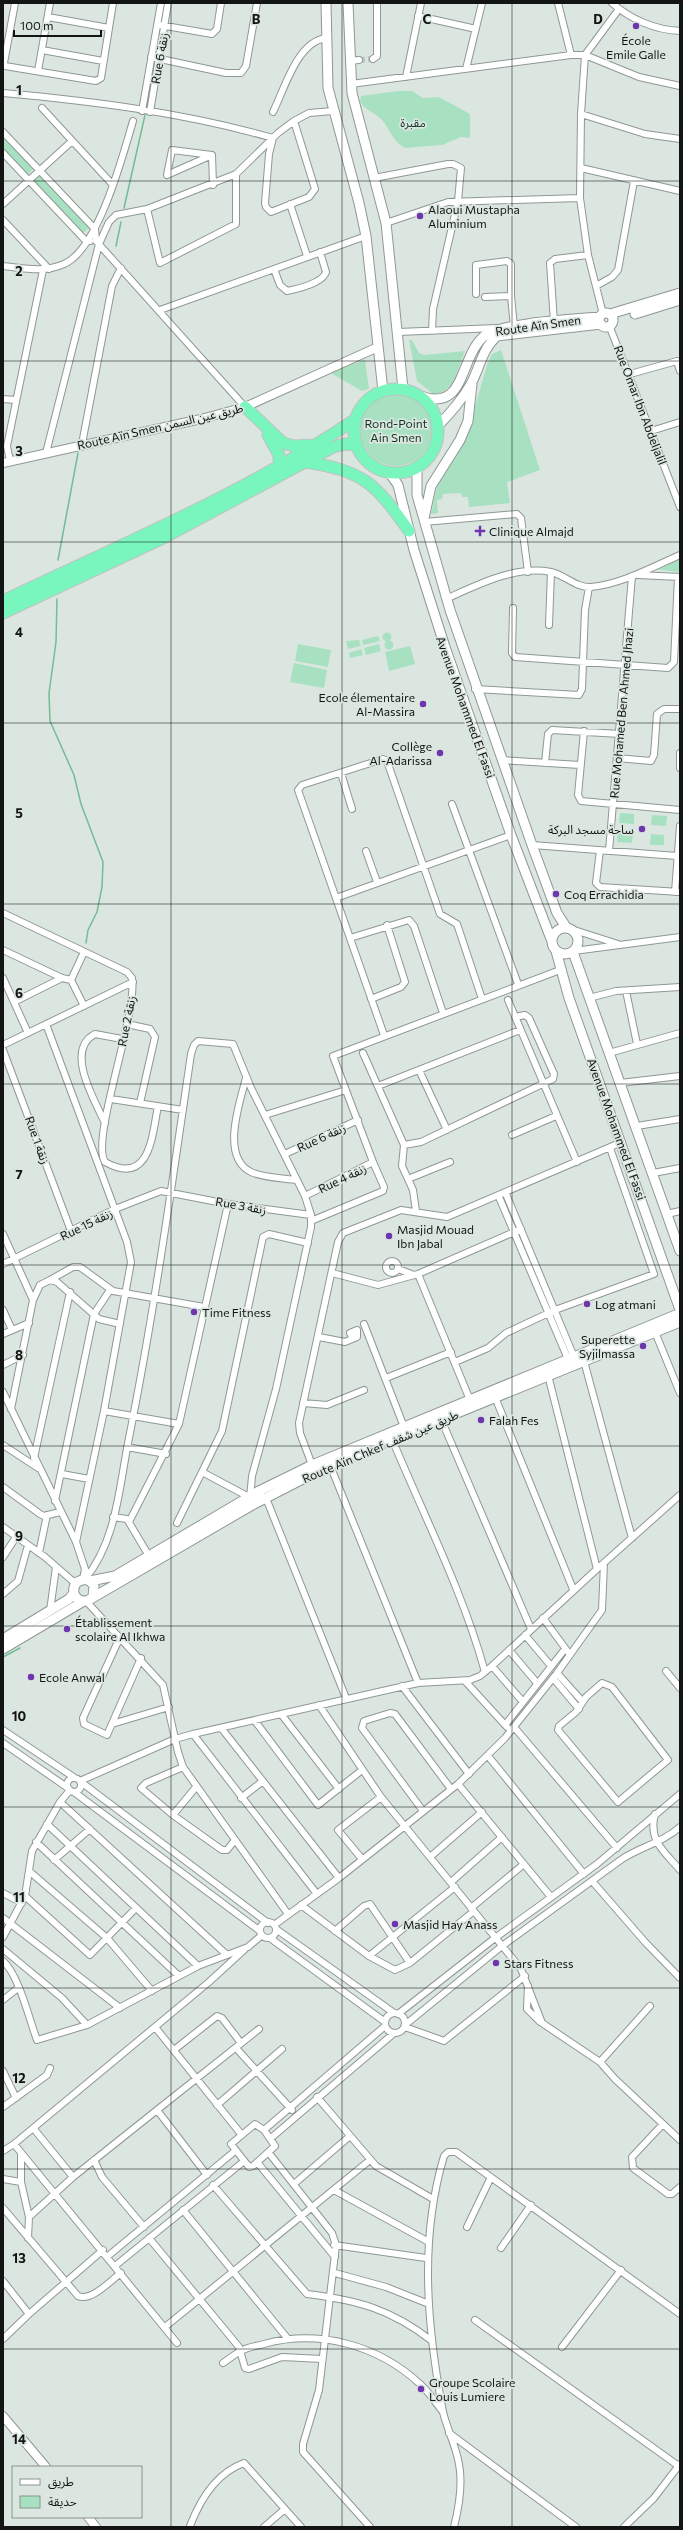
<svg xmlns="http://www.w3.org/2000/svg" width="683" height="2530" viewBox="0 0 683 2530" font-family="Commissioner,'Noto Sans Arabic',sans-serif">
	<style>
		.green { fill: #a7e1c2 }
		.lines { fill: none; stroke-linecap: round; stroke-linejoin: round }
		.stream { stroke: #72bc96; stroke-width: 1.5 }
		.minor-tunnel { stroke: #bec7c1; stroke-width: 6; stroke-dasharray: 6 3; stroke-linecap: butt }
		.minor-casing { stroke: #8f9893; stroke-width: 8 }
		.tertiary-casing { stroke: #8f9893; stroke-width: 10 }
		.secondary-casing { stroke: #8f9893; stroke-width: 11 }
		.trunk-casing { stroke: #c1c2c2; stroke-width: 13 }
		.minor { stroke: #fff; stroke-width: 6 }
		.tertiary { stroke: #fff; stroke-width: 8 }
		.secondary { stroke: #fff; stroke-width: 9 }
		.trunk { stroke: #78f6be; stroke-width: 11 }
		.grid { fill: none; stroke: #121513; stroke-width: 1; stroke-opacity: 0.55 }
		.poi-dot { fill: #6d36ad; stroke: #dce6e0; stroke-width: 1.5 }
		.labels { text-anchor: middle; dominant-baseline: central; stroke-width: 3.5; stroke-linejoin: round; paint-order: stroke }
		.poi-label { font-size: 12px; fill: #121513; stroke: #dce6e0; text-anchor: start }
		.street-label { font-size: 12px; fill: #121513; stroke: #dce6e0 }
		.park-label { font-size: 12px; fill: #113323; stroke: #dce6e0 }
		.grid-label { font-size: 13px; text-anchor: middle; font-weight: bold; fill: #121513; stroke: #dce6e0; stroke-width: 3.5; stroke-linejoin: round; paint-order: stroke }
	</style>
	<rect width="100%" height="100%" fill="#dce6e0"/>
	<path class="green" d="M398 91H412L423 98 439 97 470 114V138L461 137 442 145 405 148C392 141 391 130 381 119 374 112 364 110 360 101L361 96Z
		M3 135 34 168 24 178 3 152Z
		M40 174 90 227 82 234 30 184Z
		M409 340H412L419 353 424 355 465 351C458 367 454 394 433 394L417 381Z
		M501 350 540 470 507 482 510 503 469 507 468 497H462L461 493 443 494 442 499 437 500 438 513 431 514 437 487 466 438 487 365 492 354Z
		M365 360 369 389 362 391 329 372Z
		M360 430a36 36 0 1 1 72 0a36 36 0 1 1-72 0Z
		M680 559V572L652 569Z
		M382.5 637a4.5 4.5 0 1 1 9 0a4.5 4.5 0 1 1-9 0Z
		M378 636 380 641 363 645 362 640Z
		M359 640 361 646 348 649 346 641Z
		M384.5 645a4.5 4.5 0 1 1 9 0a4.5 4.5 0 1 1-9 0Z
		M298 644 331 650 328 667 295 661Z
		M379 644 381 651 366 655 364 648Z
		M410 646 415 664 389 671 385 652Z
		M361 649 363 655 350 658 349 653Z
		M294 663 327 670 324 688 290 682Z
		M620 813 634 814V824L619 823Z
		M652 815 667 816 666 826 651 825Z
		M618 832 633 833 632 843 617 842Z
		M651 834 664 835V845H650Z"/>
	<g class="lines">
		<path class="stream" d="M124 208 145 115
			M116 246 121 222
			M58 560 78 453
			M57 599 56 642 49 693 50 721 74 775 81 804 103 862 102 887 97 912 88 930 86 943
			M3 1657 20 1648"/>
		<path class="minor-tunnel" d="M359 60 373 59"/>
		<g class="minor-casing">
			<path id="minor" d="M15 3 4 63 5 66 96 81 101 78 113 3
				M558 3 571 55
				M612 3C630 19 655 30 680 31
				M418 16 476 29
				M48 17 109 28
				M160 25 212 34 217 29 221 3
				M42 50 103 61
				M151 57 226 73H241L246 66 257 3
				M373 59 377 56V3
				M349 61 359 60
				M466 69 482 3
				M38 71 50 3
				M406 77 421 3
				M351 84 571 55H585L639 77 680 86
				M3 93C93 101 186 113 273 138L269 154 265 203 266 207 271 212 309 197 315 189 294 121
				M42 108 113 185
				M142 111 161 3
				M150 112 168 3
				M273 112C285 88 297 42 326 38
				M581 114 645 134 680 139
				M3 132 95 229 96 241 245 407
				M3 153 86 241H90
				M212 155 167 175 172 150 212 155 213 185
				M581 168 680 191
				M374 178 448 164H453L461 168 458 201 433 309 432 331
				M3 204 72 141
				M290 204 307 256
				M147 209 160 263 236 224V174
				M3 220 49 269
				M386 223 448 202 580 198
				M3 266C23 268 44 273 64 264 98 250 123 155 133 121
				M274 269 280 285 287 291C297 289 323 283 326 272L320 252
				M596 286 612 277 618 270 634 181
				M476 294V265L507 261 511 264V296
				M485 297 511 296 514 327
				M160 310 366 236
				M603 314 588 255 580 198 581 114 585 55 619 9
				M554 322 550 263 555 259 588 255
				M609 325 680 507
				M398 332 497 328
				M630 374 677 361 680 371
				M3 399 16 400
				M651 431 680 422
				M82 444 112 286 121 268
				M46 453 99 244 109 222 116 215 147 209 236 174 278 133 294 121 309 113 333 111
				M10 461 7 446 43 270
				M424 522 517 514 521 518 528 572
				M638 575 680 577
				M446 599C477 585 516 565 551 572 565 575 576 588 591 587 622 584 652 567 680 555
				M513 608 512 653 515 657 668 668 674 662 678 577
				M549 625 551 572
				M475 689 579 695 582 689 585 610 589 587
				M584 731 578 795 581 801 680 810
				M680 753V768
				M617 758 651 761 654 755 657 714 664 709H680
				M502 760 580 765
				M545 763 548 734 552 730 620 734
				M341 773 352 809
				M452 804 518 984
				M532 845 677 856
				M600 850 596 883 600 887 680 892
				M366 851 377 882
				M609 851 632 576
				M675 892 680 826
				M336 898 511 835
				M3 913 127 972 132 978C138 1015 90 1139 105 1162 150 1187 152 1136 158 1106
				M571 929 618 944
				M350 938 409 920 414 926 443 1013
				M3 950 62 978 71 980
				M574 951 680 937
				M3 978 28 1033
				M626 991 637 1044
				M589 998 616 991 680 987
				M371 999 401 987 405 982 387 925
				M508 1000 577 1162
				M14 1002 62 978
				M84 1006 71 980 84 952
				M46 1024 127 1242 131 1262 104 1411 76 1542
				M127 1024 150 1029 155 1037 140 1103
				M384 1035 298 790 302 785 383 759 387 761 440 914 457 924 482 999
				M3 1045 133 982
				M3 1050 71 1231
				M363 1053 404 1145 402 1166 413 1190 416 1211
				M609 1053 680 1033
				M419 1070 447 1130
				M246 1078C240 1102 220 1157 251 1172 264 1178 283 1178 297 1180
				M620 1083 680 1076
				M378 1086 520 1030
				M111 1099 183 1110
				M265 1115 346 1090
				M105 1123C95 1101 64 1050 95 1034L122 1039
				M637 1126 680 1119
				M512 1135 556 1116
				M404 1145 421 1142 553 1079 554 1074 529 1018 525 1015 515 1017
				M285 1154 358 1120
				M653 1173 680 1168
				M408 1179 450 1162
				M506 1194 574 1357
				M305 1196 373 1162 333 1056 560 970
				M499 1197 568 1359
				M667 1214 680 1211
				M311 1221 383 1191 384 1187 373 1162
				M3 1234 33 1300
				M386 1267a6 6 0 1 1 12 0a6 6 0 1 1-12 0Z
				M3 1264 115 1209 161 1191 228 1204 311 1215
				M398 1269 414 1275
				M332 1273 378 1285 418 1274 521 1229
				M418 1274 470 1400
				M50 1280 73 1267H80L113 1291 204 1307
				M3 1310 12 1330
				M364 1324 404 1427
				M655 1332 680 1393
				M3 1334 29 1323
				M319 1337 345 1342 357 1337V1330L350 1333 352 1337
				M584 1361 632 1538
				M455 1362 488 1348 506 1333 555 1310 654 1274 610 1148
				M3 1365 23 1355
				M548 1375 597 1569 680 1495
				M386 1378 451 1352
				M3 1392 76 1542 85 1569 83 1579
				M495 1397 573 1589
				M303 1403 327 1405 364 1390
				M11 1409 33 1300 40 1285 50 1280 57 1282 99 1319 120 1324
				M104 1411 179 1424
				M441 1419 531 1629
				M392 1439C424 1516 463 1592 485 1672
				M3 1445 38 1468
				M127 1447 166 1454
				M34 1458 70 1292
				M312 1465 300 1433 299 1423 338 1242 343 1233 401 1210 447 1217 622 1142
				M330 1465 418 1683
				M202 1472 249 1497
				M62 1474 89 1479
				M3 1487 40 1514 44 1516 60 1512
				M262 1496 268 1503 346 1698
				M55 1501 94 1314 110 1290
				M113 1517 127 1519 149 1556
				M129 1522 179 1424 228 1204
				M177 1523 222 1431 263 1237 269 1234 308 1243
				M3 1527 45 1557 76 1584
				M39 1553 47 1515
				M3 1557 16 1537
				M85 1579C116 1542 119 1489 128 1443 154 1314 172 1184 191 1054L194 1045 198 1041 233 1044 251 1088 305 1196 311 1215V1227L276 1389 252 1476 250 1498
				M3 1594 18 1581 28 1545
				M86 1601 163 1685 178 1752 183 1767 288 1914
				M50 1611 56 1567
				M543 1618 568 1652
				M525 1635 551 1666
				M120 1637 83 1718 84 1724 107 1735 141 1658
				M509 1650 537 1683
				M492 1666 523 1702
				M666 1671 680 1688
				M557 1673 582 1701
				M553 1678 579 1709
				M465 1681 507 1727
				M602 1683 612 1687 668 1760 618 1802 558 1730 559 1726 576 1712 586 1697Z
				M402 1686 469 1774
				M319 1705 381 1797 521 1969 542 2023 600 2062
				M281 1714 339 1789
				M255 1721 318 1805 362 1770
				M112 1724 169 1707
				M505 1725 565 1649
				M514 1727 617 1848
				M222 1729 339 1878
				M3 1730 75 1778
				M193 1734 317 1894
				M3 1743 68 1788
				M488 1756 584 1874
				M183 1767 146 1783 141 1788 173 1815 222 1850H227L235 1840
				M67 1785a7 7 0 1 1 14 0a7 7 0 1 1-14 0Z
				M80 1781 175 1739 193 1734 418 1683 470 1680 480 1676 492 1666 597 1569
				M81 1782 268 1923
				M458 1784 551 1897
				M74 1792 260 1931
				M241 1798 263 1781
				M60 1802 227 1955
				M423 1811 362 1728 364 1721 390 1713 395 1714 451 1789
				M655 1814C648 1841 664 1851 680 1870
				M173 1815 196 1787
				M47 1824 198 1966
				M36 1842 179 1976
				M430 1857 482 1812
				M362 1859 338 1830 381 1797
				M54 1860 90 1829
				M29 1871 107 1938 152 1991
				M592 1881 645 1942 680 1978
				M451 1882 502 1837
				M3 1893 22 1903
				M25 1896 90 1955 136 1908
				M301 1905 369 1956 395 1970 410 1963 474 1911
				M471 1908 524 1864
				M3 1918 120 2008
				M260 1930a8 8 0 1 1 16 0a8 8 0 1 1-16 0Z
				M274 1925 339 1878 458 1784 505 1738 557 1673 602 1610 604 1563
				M276 1929 394 2013
				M335 1931 364 1906 370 1904 410 1963
				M3 1937 25 1896 32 1851 60 1802 70 1790
				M270 1938 385 2022
				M3 1949 62 1998 87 2025
				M369 1956 455 1887
				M3 1961C19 1975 29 2019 37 2040L87 2025 198 1966 248 1947 262 1935
				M528 1986 527 2009 540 2022
				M3 2000 18 1988
				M650 2006 600 2062 615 2079 680 2140
				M385 2023a10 10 0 1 1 20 0a10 10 0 1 1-20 0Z
				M398 2014 495 1938 597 1864 680 1794
				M405 2025 502 1946 622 1859C642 1846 662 1843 680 1827
				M155 2027 241 2134
				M405 2027 444 2041 525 1976
				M236 2048 292 2110
				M174 2050 217 2016 222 2018 241 2043
				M3 2071 16 2098
				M317 2097 376 2166 433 2199
				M217 2105 282 2049
				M3 2107 47 2075 50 2068
				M255 2124 264 2130 275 2146 253 2166 249 2167 231 2144Z
				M663 2124 632 2157 633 2168 668 2194H672L680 2187
				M34 2129 73 2177
				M264 2130 385 2026
				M271 2138 393 2034
				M14 2144 209 1982 245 1949
				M3 2151 14 2144 177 2343
				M269 2153 332 2233 336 2245 319 2390 303 2444V2452L370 2527
				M94 2160 102 2177 144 2227
				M257 2162 335 2257
				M207 2175 157 2110 259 2029
				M3 2179 21 2182 29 2217 28 2238
				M21 2182V2153
				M294 2184 350 2136
				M213 2185 307 2294C357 2300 391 2309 432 2341
				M334 2190 427 2241
				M3 2208 78 2296C91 2302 110 2281 121 2273
				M183 2210 288 2339
				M29 2217 73 2177 157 2110
				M467 2227 491 2177
				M149 2238 239 2347 245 2368 249 2369 282 2357 322 2359
				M334 2245 426 2258
				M501 2248 531 2205
				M108 2256 235 2151
				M115 2266 243 2162
				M335 2273 386 2287 429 2304
				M3 2281 29 2314 103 2250
				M475 2320 680 2467
				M165 2327 370 2160
				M3 2339 29 2314
				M562 2347 621 2270
				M223 2363C229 2359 235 2354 241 2351 247 2347 257 2346 264 2344 319 2329 378 2345 420 2384 429 2392 435 2402 443 2412
				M449 2433 576 2527
				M190 2526C200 2500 216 2473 244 2463L301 2527
				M264 2527 285 2509
				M454 2527C459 2507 463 2485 459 2464 456 2446 447 2429 443 2412 427 2326 419 2240 444 2156L448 2152H456L680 2314
				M624 2527 654 2498 680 2464"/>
		</g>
		<g class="tertiary-casing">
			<path id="tertiary" d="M3 463 201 419 245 407 378 347
				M3 2416 46 2467
				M88 2517 96 2527"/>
		</g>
		<g class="secondary-casing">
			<path id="secondary" d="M326 3 328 88 359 203 366 236 383 391
				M348 3 352 93 386 223 403 389
				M599 320a7 7 0 1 1 14 0a7 7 0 1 1-14 0Z
				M610 314 680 293
				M635 314 680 300
				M418 395C466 414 458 361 483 337 497 323 576 319 600 317
				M438 426C451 412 463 399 472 382 480 366 483 348 497 336L601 324
				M417 467V495L450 610 532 845 557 913 566 927
				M389 472 398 485 414 550 445 647 511 835 551 939
				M424 518 431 486 460 440 468 421 472 384
				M552 941a13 13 0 1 1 26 0a13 13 0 1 1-26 0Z
				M556 951 569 998 679 1307
				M573 952 680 1251
				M90 1581 115 1576 259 1491 312 1465 678 1314
				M93 1596 94 1586C90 1579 84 1578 77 1582 70 1591 75 1602 87 1601L254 1504 330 1465 680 1322
				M3 1639 69 1599 74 1593
				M3 1649 84 1601"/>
		</g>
		<g class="trunk-casing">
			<path id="trunk" d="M354 431a42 42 0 1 1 84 0a42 42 0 1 1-84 0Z
				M245 407 283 443 294 446 314 445
				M268 435 279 455V465
				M305 462C364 471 375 483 409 531
				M3 601C122 544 246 493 356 419
				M3 613 165 537 333 447 345 444 357 445"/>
		</g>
		<use href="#minor" class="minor"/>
		<use href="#tertiary" class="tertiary"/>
		<use href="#secondary" class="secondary"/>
		<use href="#trunk" class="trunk"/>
	</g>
	<path class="grid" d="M171 3V2527M342 3V2527M512 3V2527M3 181H680M3 361H680M3 542H680M3 723H680M3 904H680M3 1084H680M3 1265H680M3 1446H680M3 1626H680M3 1807H680M3 1988H680M3 2169H680M3 2349H680"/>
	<g class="poi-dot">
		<circle cx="636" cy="26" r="4"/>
		<circle cx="420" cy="216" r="4"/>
		<path d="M478 525h4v4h4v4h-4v4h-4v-4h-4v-4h4z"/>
		<circle cx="423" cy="704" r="4"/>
		<circle cx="440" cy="753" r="4"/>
		<circle cx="642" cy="829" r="4"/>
		<circle cx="556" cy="894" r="4"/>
		<circle cx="389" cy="1236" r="4"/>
		<circle cx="587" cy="1304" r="4"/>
		<circle cx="194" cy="1312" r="4"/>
		<circle cx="643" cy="1346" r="4"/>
		<circle cx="481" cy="1420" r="4"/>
		<circle cx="67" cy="1629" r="4"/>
		<circle cx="31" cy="1677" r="4"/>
		<circle cx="395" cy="1924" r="4"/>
		<circle cx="496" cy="1963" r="4"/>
		<circle cx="421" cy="2389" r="4"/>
	</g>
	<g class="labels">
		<g class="poi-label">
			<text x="636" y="40" text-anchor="middle">École<tspan x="636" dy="14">Emile Galle</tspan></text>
			<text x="428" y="209">Alaoui Mustapha<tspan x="428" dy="14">Aluminium</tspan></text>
			<text x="489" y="531">Clinique Almajd</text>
			<text x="415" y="697" text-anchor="end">Ecole élementaire<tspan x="415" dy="14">Al-Massira</tspan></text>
			<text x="432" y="746" text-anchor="end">Collège<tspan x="432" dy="14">Al-Adarissa</tspan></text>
			<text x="634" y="829" text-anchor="end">ساحة مسجد البركة</text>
			<text x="564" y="894">Coq Errachidia</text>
			<text x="397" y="1229">Masjid Mouad<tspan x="397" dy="14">Ibn Jabal</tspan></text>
			<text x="595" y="1304">Log atmani</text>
			<text x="202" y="1312">Time Fitness</text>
			<text x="635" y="1339" text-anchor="end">Superette<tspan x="635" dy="14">Syjilmassa</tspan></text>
			<text x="489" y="1420">Falah Fes</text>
			<text x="75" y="1622">Établissement<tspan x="75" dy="14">scolaire Al Ikhwa</tspan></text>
			<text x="39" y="1677">Ecole Anwal</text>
			<text x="403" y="1924">Masjid Hay Anass</text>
			<text x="504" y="1963">Stars Fitness</text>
			<text x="429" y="2382">Groupe Scolaire<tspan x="429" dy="14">Louis Lumiere</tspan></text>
		</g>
		<g class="street-label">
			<text transform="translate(159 58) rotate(-80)">Rue 6 زنقة</text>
			<text transform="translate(538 325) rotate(-8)">Route Aïn Smen</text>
			<text transform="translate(641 405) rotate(69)">Rue Omar Ibn Abdeljalil</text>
			<text transform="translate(160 426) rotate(-13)">Route Aïn Smen طريق عين السمن</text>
			<text transform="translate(466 707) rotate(70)">Avenue Mohammed El Fassi</text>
			<text transform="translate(621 713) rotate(-85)">Rue Mohamed Ben Ahmed Jhazi</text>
			<text transform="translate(126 1021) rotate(-79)">Rue 2 زنقة</text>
			<text transform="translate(617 1129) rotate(70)">Avenue Mohammed El Fassi</text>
			<text transform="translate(321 1137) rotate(-25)">Rue 6 زنقة</text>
			<text transform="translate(38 1140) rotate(70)">Rue 1 زنقة</text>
			<text transform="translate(342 1178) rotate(-26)">Rue 4 زنقة</text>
			<text transform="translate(241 1205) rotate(10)">Rue 3 زنقة</text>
			<text transform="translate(86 1224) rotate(-26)">Rue 15 زنقة</text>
			<text transform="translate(380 1446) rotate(-23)">Route Aïn Chkef طريق عين شقف</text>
		</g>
		<g class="park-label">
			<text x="413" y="122">مقبرة</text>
			<text x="396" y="423">Rond-Point<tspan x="396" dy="14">Ain Smen</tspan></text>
		</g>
	</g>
	<g class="grid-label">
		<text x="256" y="24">B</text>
		<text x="427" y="24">C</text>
		<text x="598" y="24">D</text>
		<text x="19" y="95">1</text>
		<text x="19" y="276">2</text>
		<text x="19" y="456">3</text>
		<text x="19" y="637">4</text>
		<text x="19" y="818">5</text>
		<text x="19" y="998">6</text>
		<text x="19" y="1179">7</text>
		<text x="19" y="1360">8</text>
		<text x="19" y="1541">9</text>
		<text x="19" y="1721">10</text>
		<text x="19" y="1902">11</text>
		<text x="19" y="2083">12</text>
		<text x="19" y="2263">13</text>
		<text x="19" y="2444">14</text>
	</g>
	<rect width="683" height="2530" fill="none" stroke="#121513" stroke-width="8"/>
	<rect x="12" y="2466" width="130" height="52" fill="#dce6e0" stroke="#8b928e"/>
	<rect x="20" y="2479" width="20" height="6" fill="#ffffff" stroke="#8b928e"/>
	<text x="48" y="2486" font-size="12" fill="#121513">طريق</text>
	<rect x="20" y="2496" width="20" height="12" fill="#a7e1c2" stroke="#8b928e"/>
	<text x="48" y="2506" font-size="12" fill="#121513">حديقة</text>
	<path d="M14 30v6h87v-6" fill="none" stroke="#121513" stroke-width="2"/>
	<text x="20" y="30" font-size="12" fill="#121513" stroke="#dce6e0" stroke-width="3" paint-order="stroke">100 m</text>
</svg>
